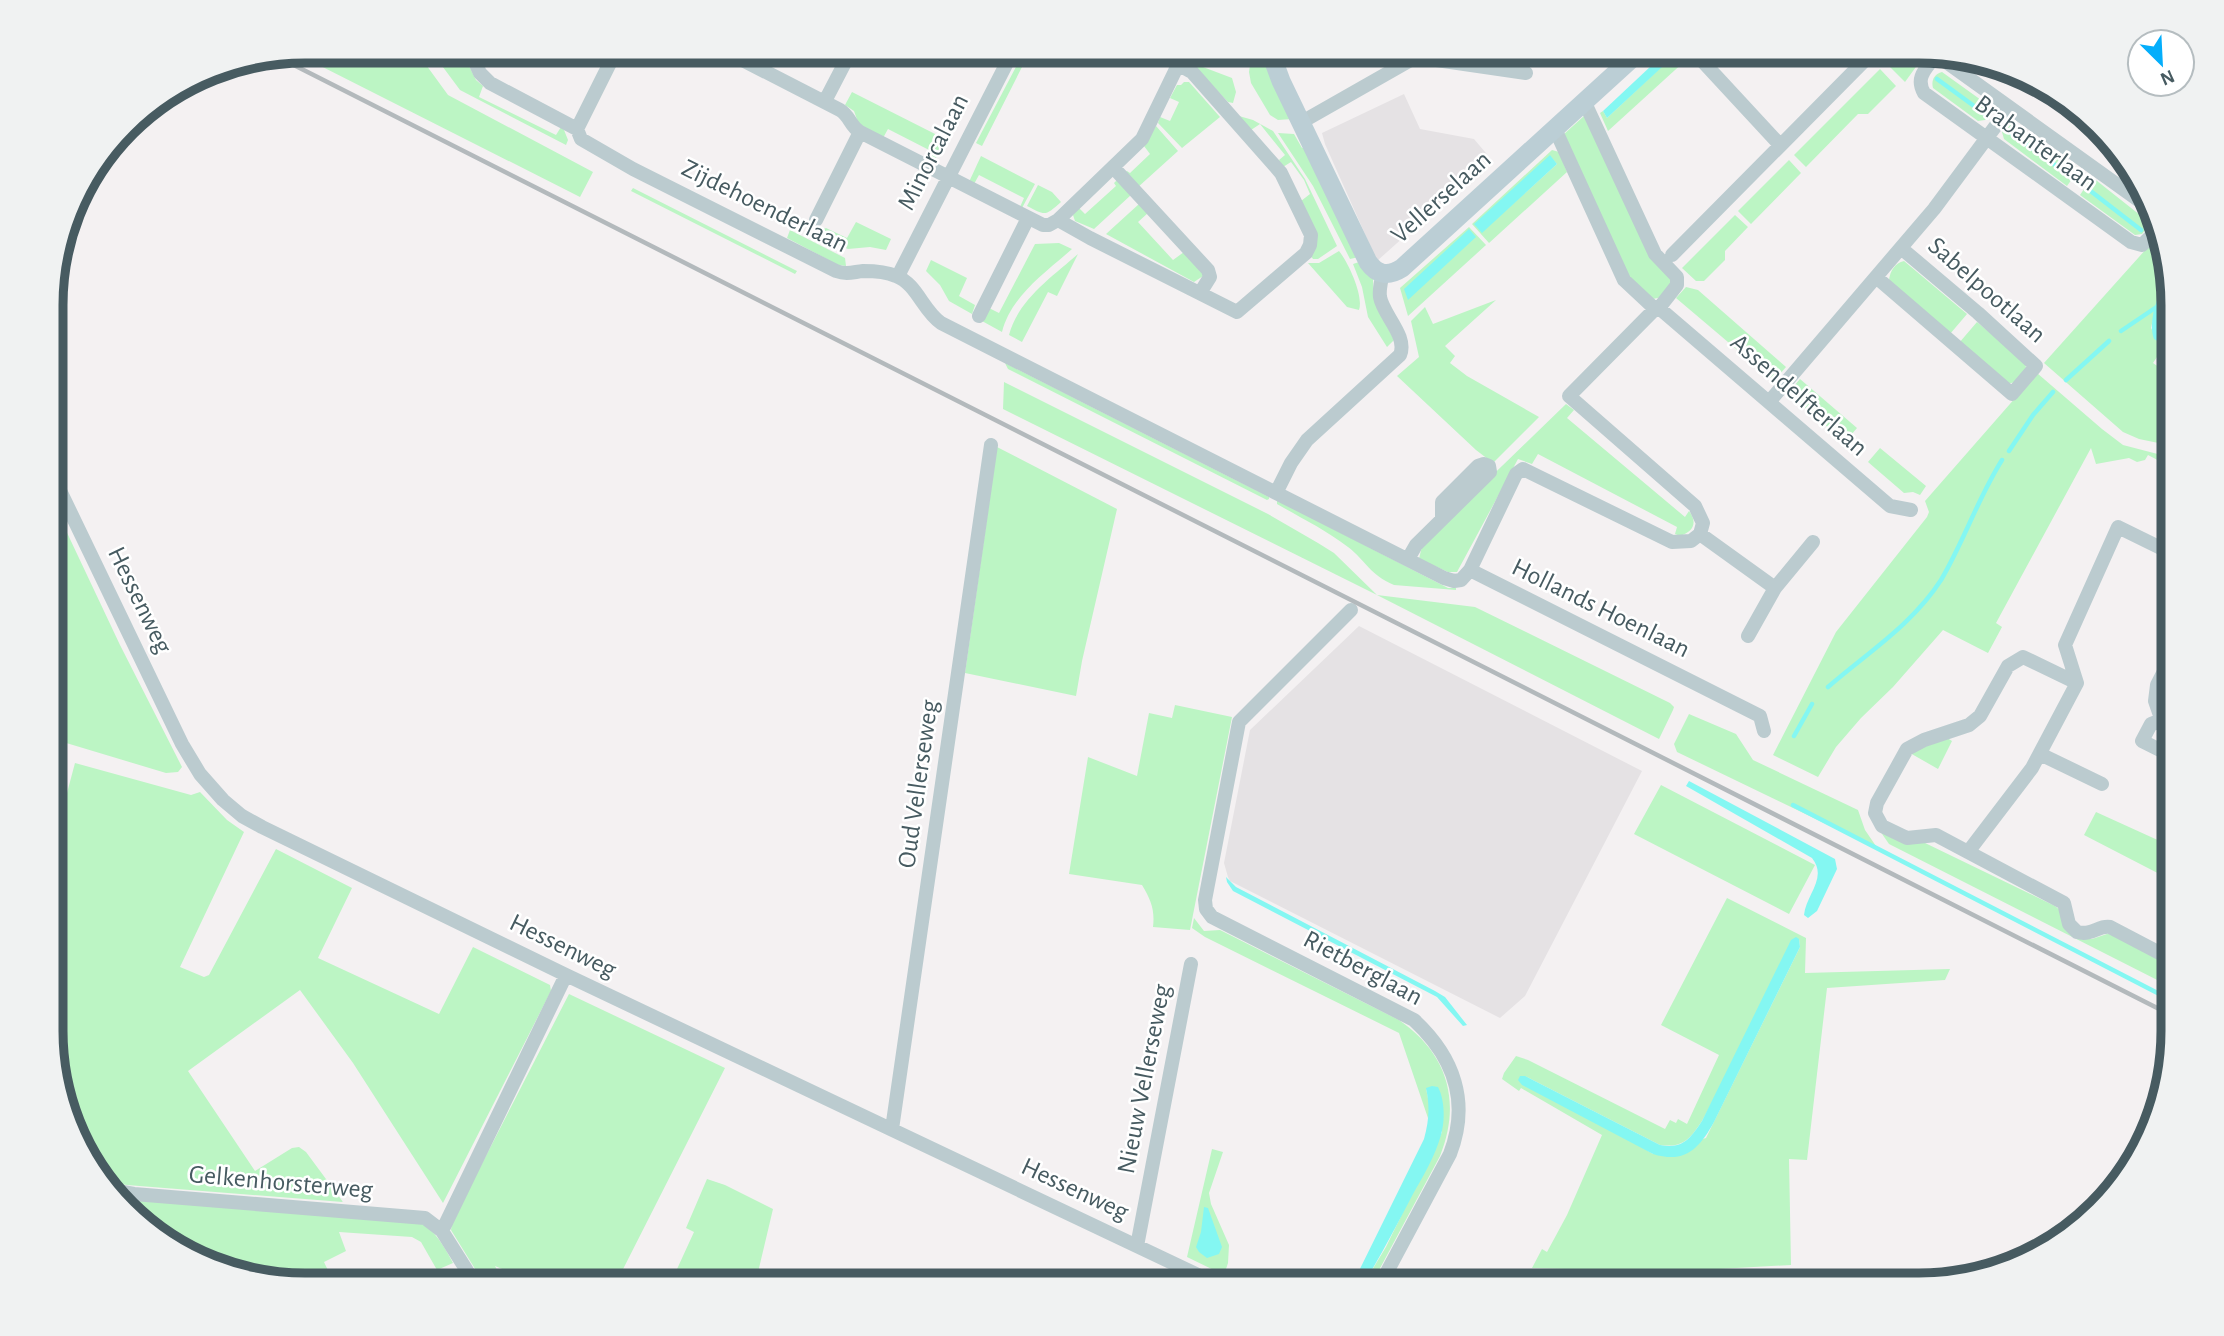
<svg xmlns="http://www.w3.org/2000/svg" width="2224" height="1336" viewBox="0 0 2224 1336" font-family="'Alegreya Sans',sans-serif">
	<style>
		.education { fill: #e5e2e4 }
		.green { fill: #bcf5c4; fill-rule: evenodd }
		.water { fill: #84f7f2 }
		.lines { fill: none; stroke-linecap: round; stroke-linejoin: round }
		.stream { stroke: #84f7f2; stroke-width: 4.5 }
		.street { stroke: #bbcbcf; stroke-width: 14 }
		.secondary { stroke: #bbced5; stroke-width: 19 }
		.rail { stroke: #b3b9bc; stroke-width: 4.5 }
		.labels { text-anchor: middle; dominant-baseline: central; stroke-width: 5; stroke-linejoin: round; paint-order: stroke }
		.street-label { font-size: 26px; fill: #475b61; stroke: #fff }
		.rim { fill: none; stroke: #475b61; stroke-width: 9 }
	</style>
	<rect width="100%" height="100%" fill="#f4f1f2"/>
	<path class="education" d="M1404 94 1420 129 1474 139 1491 159 1377 261 1325 144 1322 133Z
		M1359 626 1642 771 1525 996 1500 1018 1230 881 1228 877 1224 863 1250 730Z"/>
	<path class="green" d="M305 51H416L448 95 593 172 580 197 295 53Z
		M431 51H450L457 66 467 62 476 80 483 86 479 97 556 135 561 127 564 130 568 140 566 145 460 90Z
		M1179 51H1199L1203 67 1232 78 1236 92 1233 103 1228 102 1194 66 1181 57Z
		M1252 51H1267L1292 119 1278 120 1270 115 1251 83 1249 72Z
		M1671 51H1678L1686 60 1608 131 1600 113 1603 111 1607 118 1674 55Z
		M1874 51H1919L1926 53 1905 82Z
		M1018 63 1023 65 982 146 976 143Z
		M1880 69 1896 86 1868 114H1858L1806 167 1794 155Z
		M1942 72 1988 105 1990 114 1985 120 1978 121 1933 88C1931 81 1934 74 1942 72Z
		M1184 82H1189L1220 117 1182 148 1158 123 1160 117 1170 121 1179 102 1170 98 1177 85H1181Z
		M852 92 945 139 934 162 930 160 933 152 888 129 883 138 859 125 854 111 845 105Z
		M1239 116 1253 120 1273 131 1305 179 1337 246 1318 259H1313L1311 256 1301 201 1310 194 1304 180 1291 162 1283 167 1279 160 1285 155 1260 124 1251 130Z
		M1584 116 1670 275 1672 283 1662 297 1653 299 1628 277 1563 135Z
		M2013 122 2079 169 2067 186 2004 139 2002 132 2010 123Z
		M1156 126 1178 151 1137 188 1123 174 1127 171 1130 173 1150 154 1144 146Z
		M1278 133 1294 134 1302 148 1305 147 1359 257 1350 259 1313 186Z
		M1552 150 1559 152 1567 172 1489 243 1472 224ZM1550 156 1557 164 1482 232Z
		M981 156 1035 184 1022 208 1020 207 1024 198 979 175 974 184 969 182Z
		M1789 160 1801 173 1751 224 1738 211Z
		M2092 177 2145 219 2147 228 2142 234 2135 235 2080 195Z
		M1117 180 1131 195 1094 229 1075 221 1073 215 1078 207 1085 214 1116 186 1114 183Z
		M1038 185 1052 192 1061 202C1045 216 1046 216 1027 206Z
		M633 188 797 271 795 274 631 191Z
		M1139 204 1148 213 1138 222 1173 260 1184 252 1202 271 1203 276 1194 282 1106 234Z
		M1735 215 1748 227 1725 251V260L1704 281H1696L1682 268Z
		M856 222 891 239 886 250 870 247 848 249 814 233 826 228 847 238Z
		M1469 227 1486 245 1408 316 1400 288Z
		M790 230 845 258 846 266 838 265 787 238Z
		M2156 238 2168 275 2158 296 2151 328 2159 342H2167L2153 363 2163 370 2173 401V446L2139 439 2123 432 2044 363Z
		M1059 243 1072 249C1045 273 1011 296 1002 332L982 321 989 308 999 313 1035 244Z
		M1339 251C1348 262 1364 296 1359 310L1347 307 1308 263H1319Z
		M1078 254 1057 296 1048 292 1022 342 1009 335C1018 300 1052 277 1078 254Z
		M931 260 967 278 959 296 975 305 972 314 949 301 940 285 926 271Z
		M1362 261 1373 279 1374 299 1394 340 1387 347 1368 317 1362 287 1353 264Z
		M1904 261 1967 314 1950 334 1889 280C1890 271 1895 263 1904 261Z
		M1686 287 1698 290 1786 367 1774 381 1676 298Z
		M1496 300 1445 346 1455 356 1450 363 1467 376 1539 417 1493 463 1476 450 1397 376 1419 357 1411 321 1425 307 1433 324Z
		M1977 322 2025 362 2026 368 2016 382 2006 384 1959 343Z
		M1005 363 1269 497V499L1267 500 1008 369Z
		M2037 373 2102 429 2123 445 2173 458V472L2166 469 2167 465 2148 455 2145 460 2137 462 2129 458 2096 464 2091 448 1996 623 2002 627 1988 653 1943 630 1893 687 1861 718 1836 747 1818 777 1773 755 1836 632 1927 517 1929 512 1925 501Z
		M1800 379 1857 428 1845 442 1788 393Z
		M1004 382 1268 514 1318 543 1334 553 1377 595 1475 607 1670 703 1674 707 1673 710 1659 739 1377 595 1003 409Z
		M1566 404 1574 410 1567 418 1685 517 1689 511C1698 523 1693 532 1680 536L1675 534 1677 527 1538 454 1532 464 1518 459 1457 572H1448L1419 559 1422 546 1438 528Z
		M997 447 1117 509 1082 661 1076 696 965 673Z
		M1880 448 1926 486 1920 495 1913 492 1904 493 1868 462Z
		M1277 500 1448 588H1456V590L1394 585C1370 575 1366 561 1348 547 1326 530 1301 518 1277 504Z
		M53 503 120 645 182 767 178 772 166 773 53 739Z
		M1175 705 1232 717 1190 930 1153 927C1155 910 1151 900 1142 885L1069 874 1088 757 1137 776 1149 713 1172 718Z
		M1689 714 1736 734 1753 760 1858 810 1865 830 1878 849 1677 752 1674 744Z
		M1944 736 1952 741 1938 769 1910 753Z
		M75 763 191 795 200 792 227 820 244 832 180 967 204 977 209 975 276 849 352 888 318 958 439 1014 473 947 550 985 551 991 443 1203 353 1063 300 990 188 1071 255 1171 292 1148 299 1147 306 1152 343 1202 127 1185 104 1182 93 1172 53 1064V821L59 823Z
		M1661 785 1815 865 1789 914 1634 834Z
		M2096 812 2173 847V881L2084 835Z
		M1878 828 1923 842 2055 906 2061 911 2083 939H2092L2110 933 2166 963 2173 972V988L1889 844Z
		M1727 898 1806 938 1805 973 1950 969 1945 980 1827 988 1807 1160 1789 1159 1791 1265 1666 1272 1532 1268 1542 1249 1547 1252 1567 1215 1602 1135 1521 1088 1519 1091 1502 1079 1504 1073 1516 1056 1528 1060 1665 1129 1670 1120 1676 1123 1678 1119 1687 1124 1719 1055 1661 1025ZM1799 939 1800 947 1706 1138 1653 1154 1525 1076 1660 1145C1683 1148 1690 1139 1702 1121Z
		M1194 918 1204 931 1220 930 1224 932 1399 1020C1447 1053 1462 1101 1440 1156L1371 1285H1363L1386 1247 1442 1132 1426 1088 1429 1104V1121L1399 1033 1205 937 1192 928Z
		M569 994 725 1068 615 1285H540L495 1266 505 1285H485L451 1230 452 1222Z
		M1212 1149 1223 1152 1209 1193 1211 1204 1229 1245 1228 1263 1224 1275 1187 1257Z
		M707 1179 725 1185 773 1209 755 1285H673L672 1280 694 1232 686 1228Z
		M119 1196 420 1221C436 1232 444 1246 453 1263L437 1270 421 1242 412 1237 339 1232 346 1251 324 1262 335 1285H305L178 1251Z"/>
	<path class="water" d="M1667 51H1671L1675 55 1607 118 1603 111Z
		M1550 155 1557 164 1482 233 1474 224Z
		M1469 229 1476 237 1408 300 1404 289Z
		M2168 275C2174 290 2178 329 2167 342H2159L2154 339C2147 321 2159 292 2168 275Z
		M1689 781 1835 859 1837 869 1817 911 1808 918 1804 915C1806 894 1828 878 1812 858L1686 786Z
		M1226 877 1236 887 1435 991 1445 997 1467 1025 1463 1026 1437 997 1233 891 1227 882Z
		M1796 937 1799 939 1800 947 1714 1122C1699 1149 1685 1164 1653 1154L1522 1085 1518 1080 1520 1076H1525L1660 1145C1683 1149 1690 1139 1702 1121L1791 940Z
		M1432 1086 1438 1087C1445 1100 1445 1121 1441 1135 1435 1156 1424 1175 1413 1194 1397 1225 1381 1255 1363 1285H1352L1424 1139C1429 1121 1430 1107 1426 1088Z
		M1204 1207 1208 1208 1222 1247 1219 1254 1207 1258 1199 1252 1196 1247 1201 1232Z"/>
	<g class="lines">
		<path class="stream" d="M1937 79 1985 114
			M2008 131 2069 175
			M2088 189 2141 230
			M2121 331 2161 304
			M2066 380 2109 341
			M2009 451 2033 415 2053 392
			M1828 687C1867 653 1912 625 1941 580 1964 541 1978 498 2002 460
			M1794 736 1812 704
			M1793 805 2173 1001"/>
		<path class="street" d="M470 51 480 73 490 83 577 129 581 139 633 169 836 271C847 275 853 272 863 271 873 271 887 272 896 276 917 284 923 311 941 323L1444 578 1454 581 1461 580 1470 570 1760 716 1764 731
			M725 51 840 110C850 116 850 126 860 132L1043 225H1049L1058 220 1142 139 1178 65
			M1693 51 1780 145
			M1936 55C1926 69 1915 77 1924 93L2131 242 2142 245 2154 233
			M1938 56 2144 204
			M825 101 851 51
			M1585 103 1655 254 1677 277V285L1659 308
			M1300 123 1416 57 1526 73
			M577 129 616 51
			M1555 129 1624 280 1655 309 1659 308 1890 506 1911 510
			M1113 167 1208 270 1210 277 1200 293
			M816 220 860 132
			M1058 220 1090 238 1237 312 1306 253 1310 245 1311 235 1281 173 1192 72 1154 51
			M1672 255 1872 53
			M898 276 1013 51
			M1876 277 2012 394 2036 366 1978 313 1901 248
			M1655 309 1569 396 1695 506 1703 523 1700 534 1775 588
			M979 316 1028 218
			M1769 402 1934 209 2009 108
			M53 476 182 744 200 774 223 800 242 816 262 827 566 975 1219 1285
			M1276 493 1291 463 1307 440 1400 355C1408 336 1383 315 1380 297 1379 289 1381 281 1383 274
			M1408 559 1416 545 1490 472 1489 466 1484 464 1478 466 1442 502V517
			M1470 570 1516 474 1523 469 1672 542 1691 541 1700 534
			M1351 610 1239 722 1205 900 1206 909 1212 917 1414 1020C1454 1057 1470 1102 1450 1154L1380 1285
			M1748 636 1775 588 1813 542
			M2173 654 2157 685 2155 701 2173 753
			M2077 683 2023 657 2008 666 1980 716 1969 725 1924 740 1907 749 1877 803 1875 813 1882 826 1907 838 1936 835 2064 903 2069 924 2077 932C2093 936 2098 925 2110 927L2173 960
			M2161 720 2151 724 2142 741 2160 750 2170 748
			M2040 754 2102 784
			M1968 852 2032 768 2077 683 2065 645 2118 527 2173 554
			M892 1129 991 445
			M112 1190 134 1194 425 1218 442 1231 476 1285
			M442 1231 566 975
			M1137 1246 1191 964"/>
		<path class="secondary" d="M1273 51 1274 62 1281 81 1368 262C1377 275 1388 277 1402 268L1640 51"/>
		<path class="rail" d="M276 56 2173 1016"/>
	</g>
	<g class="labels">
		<g class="street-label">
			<text transform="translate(2036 143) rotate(36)">Brabanterlaan</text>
			<text transform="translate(933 152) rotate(-63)">Minorcalaan</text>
			<text transform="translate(1441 197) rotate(-42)">Vellerselaan</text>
			<text transform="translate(765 206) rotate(26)">Zijdehoenderlaan</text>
			<text transform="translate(1987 290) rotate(41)">Sabelpootlaan</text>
			<text transform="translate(1799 395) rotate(41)">Assendelfterlaan</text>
			<text transform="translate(140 600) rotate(64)">Hessenweg</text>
			<text transform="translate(1601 608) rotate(26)">Hollands Hoenlaan</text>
			<text transform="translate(918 784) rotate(-82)">Oud Vellerseweg</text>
			<text transform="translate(563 946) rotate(26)">Hessenweg</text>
			<text transform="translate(1363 968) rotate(28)">Rietberglaan</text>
			<text transform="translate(1144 1079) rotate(-79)">Nieuw Vellerseweg</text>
			<text transform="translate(281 1182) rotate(5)">Gelkenhorsterweg</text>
			<text transform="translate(1075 1189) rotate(25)">Hessenweg</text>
		</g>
	</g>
	<path d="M0 0H2224V1336H0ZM305 63H1919A242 242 0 0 1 2161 305V1031A242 242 0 0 1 1919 1273H305A242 242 0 0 1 63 1031V305A242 242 0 0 1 305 63Z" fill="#f0f2f2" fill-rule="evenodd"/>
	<path class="rim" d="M305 63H1919A242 242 0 0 1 2161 305V1031A242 242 0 0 1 1919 1273H305A242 242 0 0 1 63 1031V305A242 242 0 0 1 305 63Z"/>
	<g transform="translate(2161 63) rotate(156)"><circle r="33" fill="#ffffff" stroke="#b5bdc0" stroke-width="2"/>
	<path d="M0-5L12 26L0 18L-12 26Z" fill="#04aefb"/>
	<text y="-10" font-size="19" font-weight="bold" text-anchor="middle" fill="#475b61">N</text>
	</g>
</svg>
